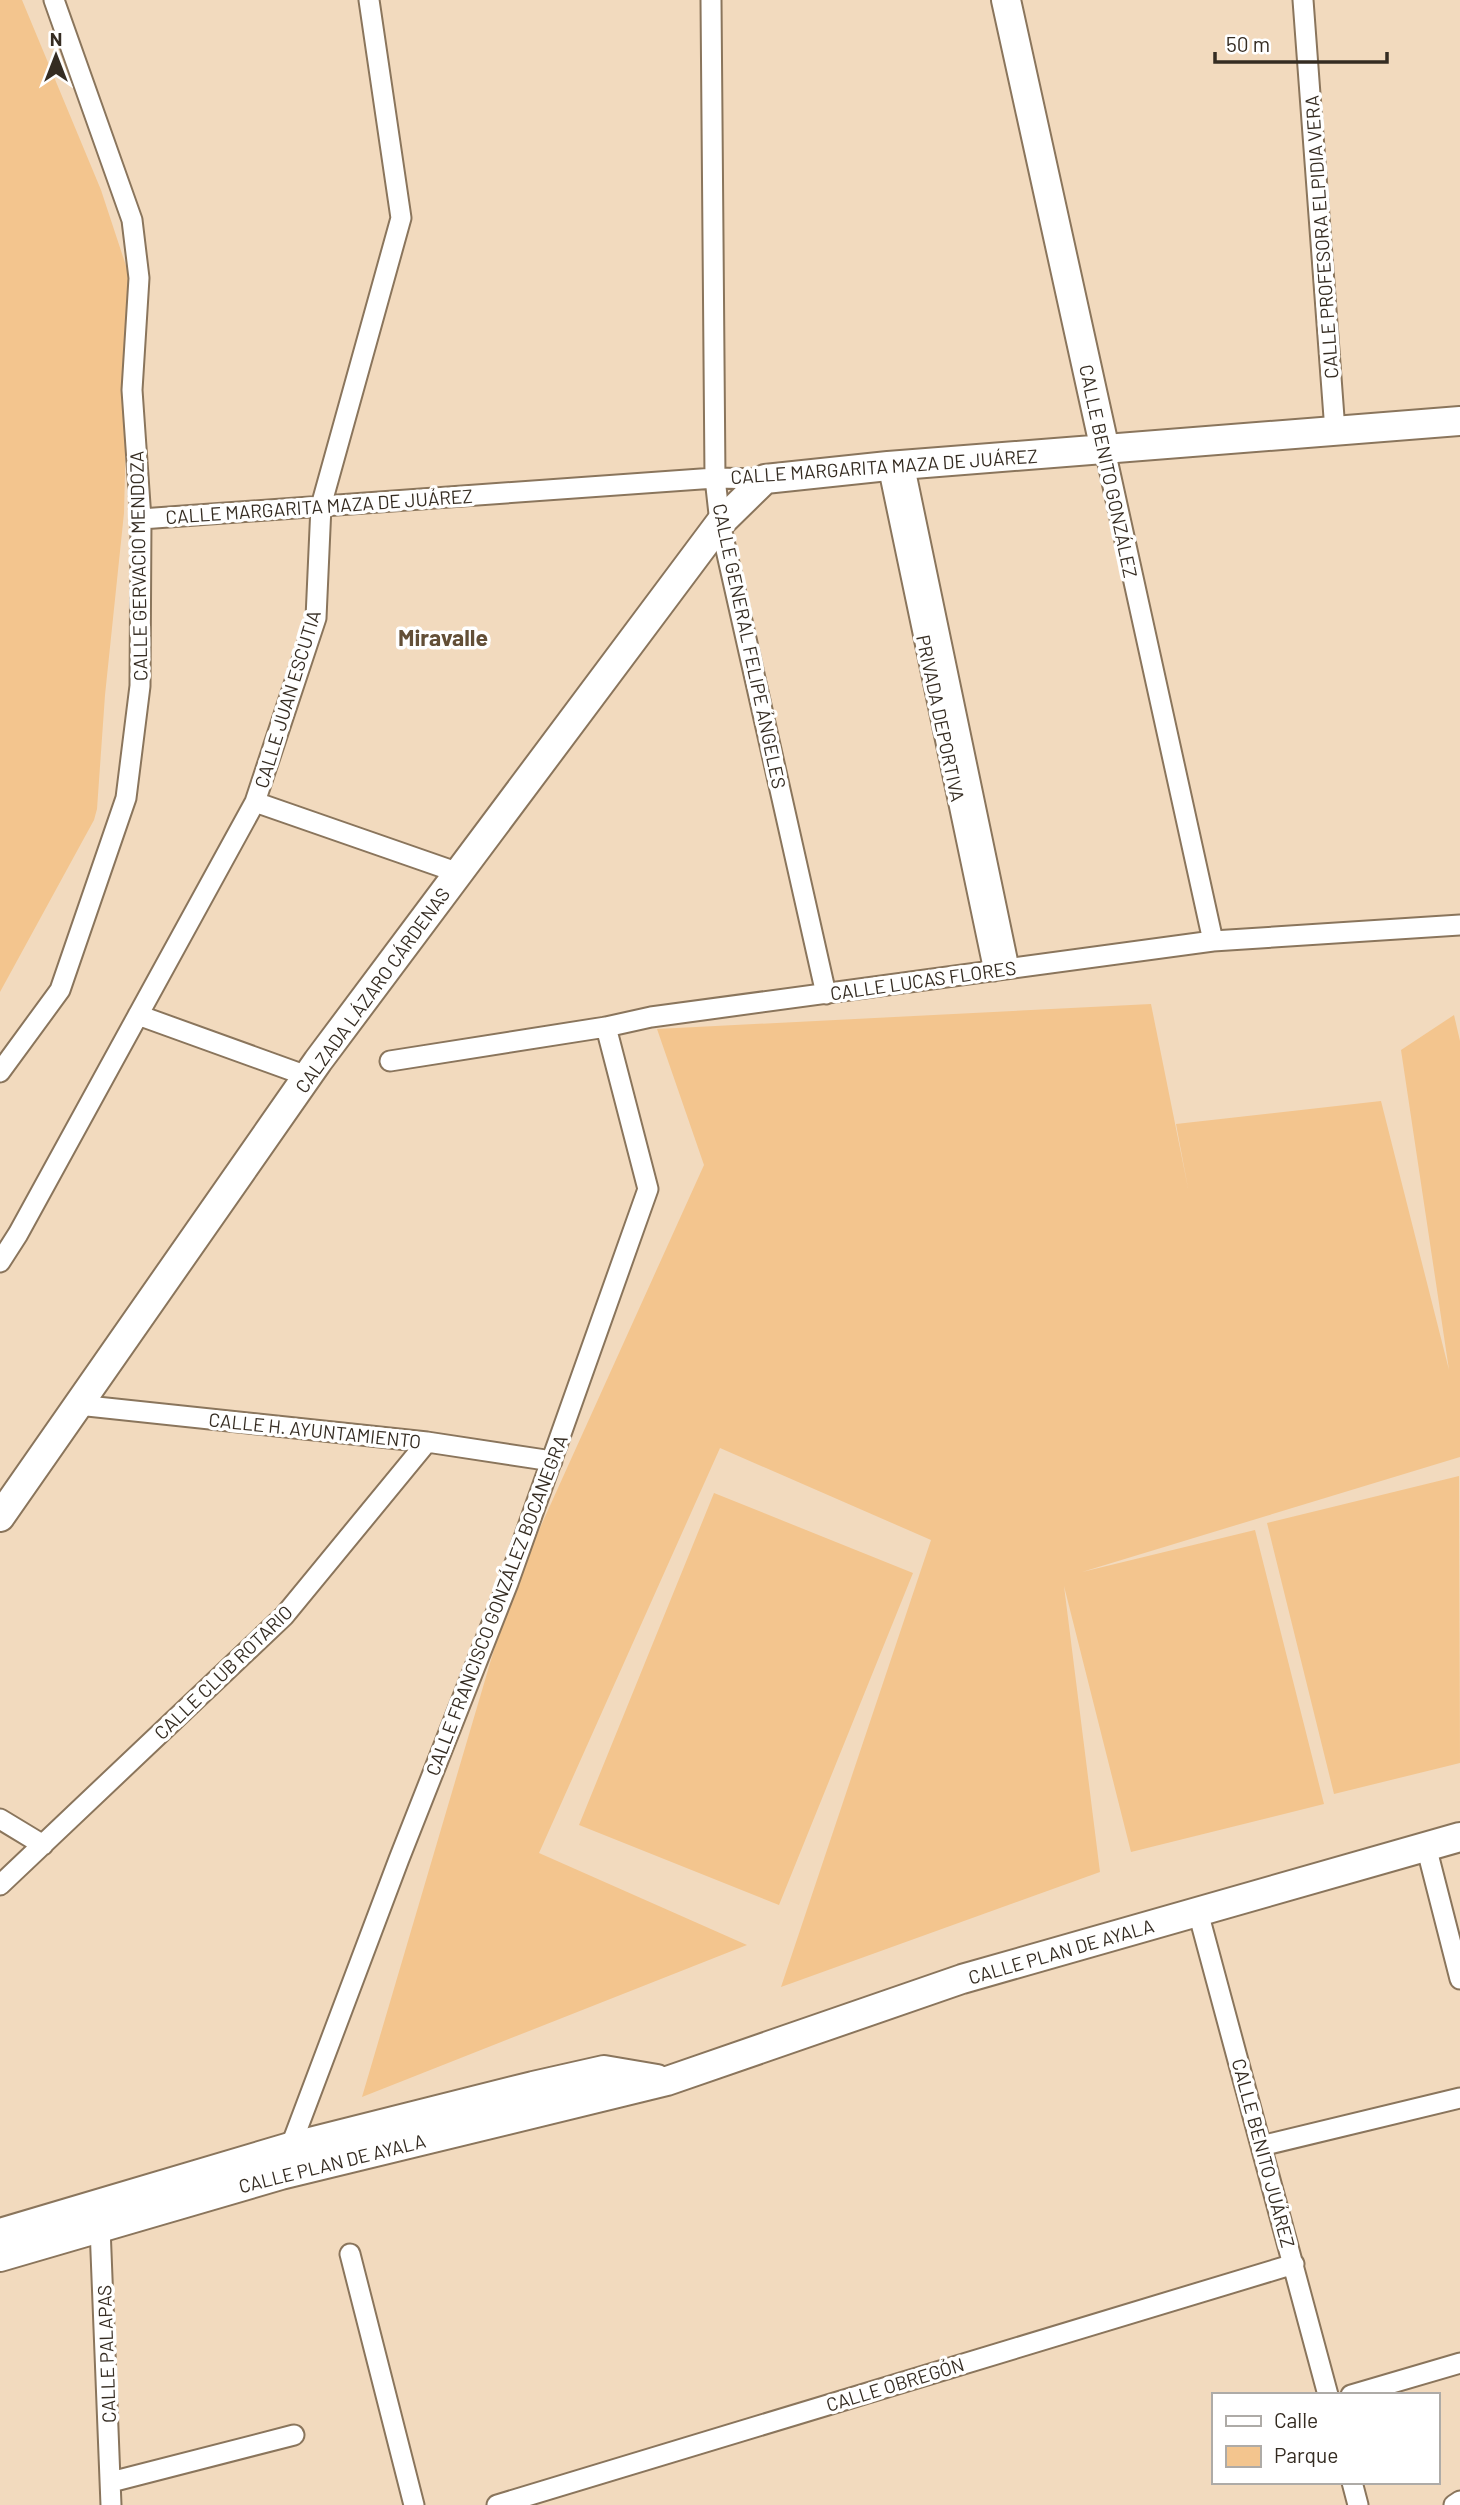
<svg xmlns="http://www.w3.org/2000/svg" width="1460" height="2505" viewBox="0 0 1460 2505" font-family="Barlow,sans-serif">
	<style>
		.green { fill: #f3c58e }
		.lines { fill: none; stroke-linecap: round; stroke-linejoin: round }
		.street-casing { stroke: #8a755c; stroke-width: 23 }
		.secondary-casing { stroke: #8a755c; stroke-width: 32 }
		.street { stroke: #fff; stroke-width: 19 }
		.secondary { stroke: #fff; stroke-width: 28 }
		.labels { text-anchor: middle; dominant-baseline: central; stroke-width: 7; stroke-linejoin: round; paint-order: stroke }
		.street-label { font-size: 19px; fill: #352c22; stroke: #fff }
		.quarter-label { font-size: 23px; font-weight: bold; fill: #634f37; stroke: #fff }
	</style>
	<rect width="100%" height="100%" fill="#f2dabe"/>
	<path class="green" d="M0 0H22L101 190 130 278 124 513 105 695 97 809 94 820 0 992Z
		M1151 1004 1188 1188 1176 1124 1381 1101 1449 1370 1401 1050 1454 1015 1460 1041V1457L1082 1572 1255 1530 1324 1804 1131 1852 1064 1586 1100 1872 781 1987 931 1540 720 1448 539 1853 747 1945 362 2097 511 1592 704 1165 657 1029Z
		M1459 1476 1460 1763 1334 1794 1267 1523Z
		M714 1493 913 1573 779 1905 579 1825Z"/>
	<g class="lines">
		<g class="street-casing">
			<path id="street" d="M711 0 715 478 720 523 826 994
				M1303 0 1335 431
				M1105 450 1213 941
				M904 464 1009 968
				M888 466 994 971
				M141 519 715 478 765 479
				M255 802 459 873
				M138 1015 307 1076
				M390 1061 606 1027 651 1017 1213 941 1460 925
				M0 1072 60 990 126 798 140 686 141 519 132 390 139 278 132 220 54 0
				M0 1262 18 1234 255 802 316 618 321 506 401 218 369 0
				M78 1405 427 1442 552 1461
				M0 1819 43 1845
				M1426 1846 1460 1979
				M0 1885 284 1616 427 1442
				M1198 1912 1328 2395
				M1261 2146 1460 2098
				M287 2156 399 1859 508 1583 648 1189 606 1027
				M97 2216 100 2227 111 2505
				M350 2254 414 2505
				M1351 2395 1460 2363
				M111 2482 294 2435
				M1352 2482 1358 2505
				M497 2505 1294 2264
				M1454 2505 1460 2501"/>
		</g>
		<g class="secondary-casing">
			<path id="secondary" d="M1006 0 1105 450
				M0 1517 318 1061 720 523 765 479 888 466 1460 421
				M0 2233 290 2147 533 2086 604 2070 657 2079
				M0 2257 281 2175 667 2081 962 1979 1460 1837"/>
		</g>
		<use href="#street" class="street"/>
		<use href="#secondary" class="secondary"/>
	</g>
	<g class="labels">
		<g class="street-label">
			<text transform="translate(1321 237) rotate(-94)">CALLE PROFESORA ELPIDIA VERA</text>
			<text transform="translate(884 466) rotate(-4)">CALLE MARGARITA MAZA DE JUÁREZ</text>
			<text transform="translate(1109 471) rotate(78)">CALLE BENITO GONZÁLEZ</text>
			<text transform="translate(319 506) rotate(-4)">CALLE MARGARITA MAZA DE JUÁREZ</text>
			<text transform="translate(138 566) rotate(-91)">CALLE GERVACIO MENDOZA</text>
			<text transform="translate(750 646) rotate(78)">CALLE GENERAL FELIPE ÁNGELES</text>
			<text transform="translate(287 699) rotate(-73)">CALLE JUAN ESCUTIA</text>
			<text transform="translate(941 718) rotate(78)">PRIVADA DEPORTIVA</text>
			<text transform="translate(923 980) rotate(-8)">CALLE LUCAS FLORES</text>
			<text transform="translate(372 990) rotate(-54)">CALZADA LÁZARO CÁRDENAS</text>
			<text transform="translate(315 1430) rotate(6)">CALLE H. AYUNTAMIENTO</text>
			<text transform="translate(496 1605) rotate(-69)">CALLE FRANCISCO GONZÁLEZ BOCANEGRA</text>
			<text transform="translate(223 1672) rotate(-44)">CALLE CLUB ROTARIO</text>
			<text transform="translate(1061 1951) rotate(-16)">CALLE PLAN DE AYALA</text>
			<text transform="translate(1264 2153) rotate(75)">CALLE BENITO JUÁREZ</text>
			<text transform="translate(332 2163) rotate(-14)">CALLE PLAN DE AYALA</text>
			<text transform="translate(106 2354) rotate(-92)">CALLE PALAPAS</text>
			<text transform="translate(895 2384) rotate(-17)">CALLE OBREGÓN</text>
		</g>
		<g class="quarter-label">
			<text x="443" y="637">Miravalle</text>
		</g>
	</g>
	<rect x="1212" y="2393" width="228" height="91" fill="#ffffff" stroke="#aeaba7" stroke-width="2"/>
	<rect x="1226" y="2416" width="35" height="10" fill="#ffffff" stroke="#aeaba7" stroke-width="2"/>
	<text x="1274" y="2428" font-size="21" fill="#352c22">Calle</text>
	<rect x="1226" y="2446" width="35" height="21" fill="#f3c58e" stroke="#aeaba7" stroke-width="2"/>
	<text x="1274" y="2463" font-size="21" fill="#352c22">Parque</text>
	<g transform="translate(56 56)" stroke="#ffffff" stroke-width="5" paint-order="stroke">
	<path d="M0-5L12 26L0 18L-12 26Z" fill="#352c22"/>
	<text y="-10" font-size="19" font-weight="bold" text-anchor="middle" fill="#352c22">N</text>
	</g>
	<path d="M1215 52v10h172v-10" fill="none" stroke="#352c22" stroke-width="3.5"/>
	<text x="1226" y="52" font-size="21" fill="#352c22" stroke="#ffffff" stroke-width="5" paint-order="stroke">50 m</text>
</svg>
